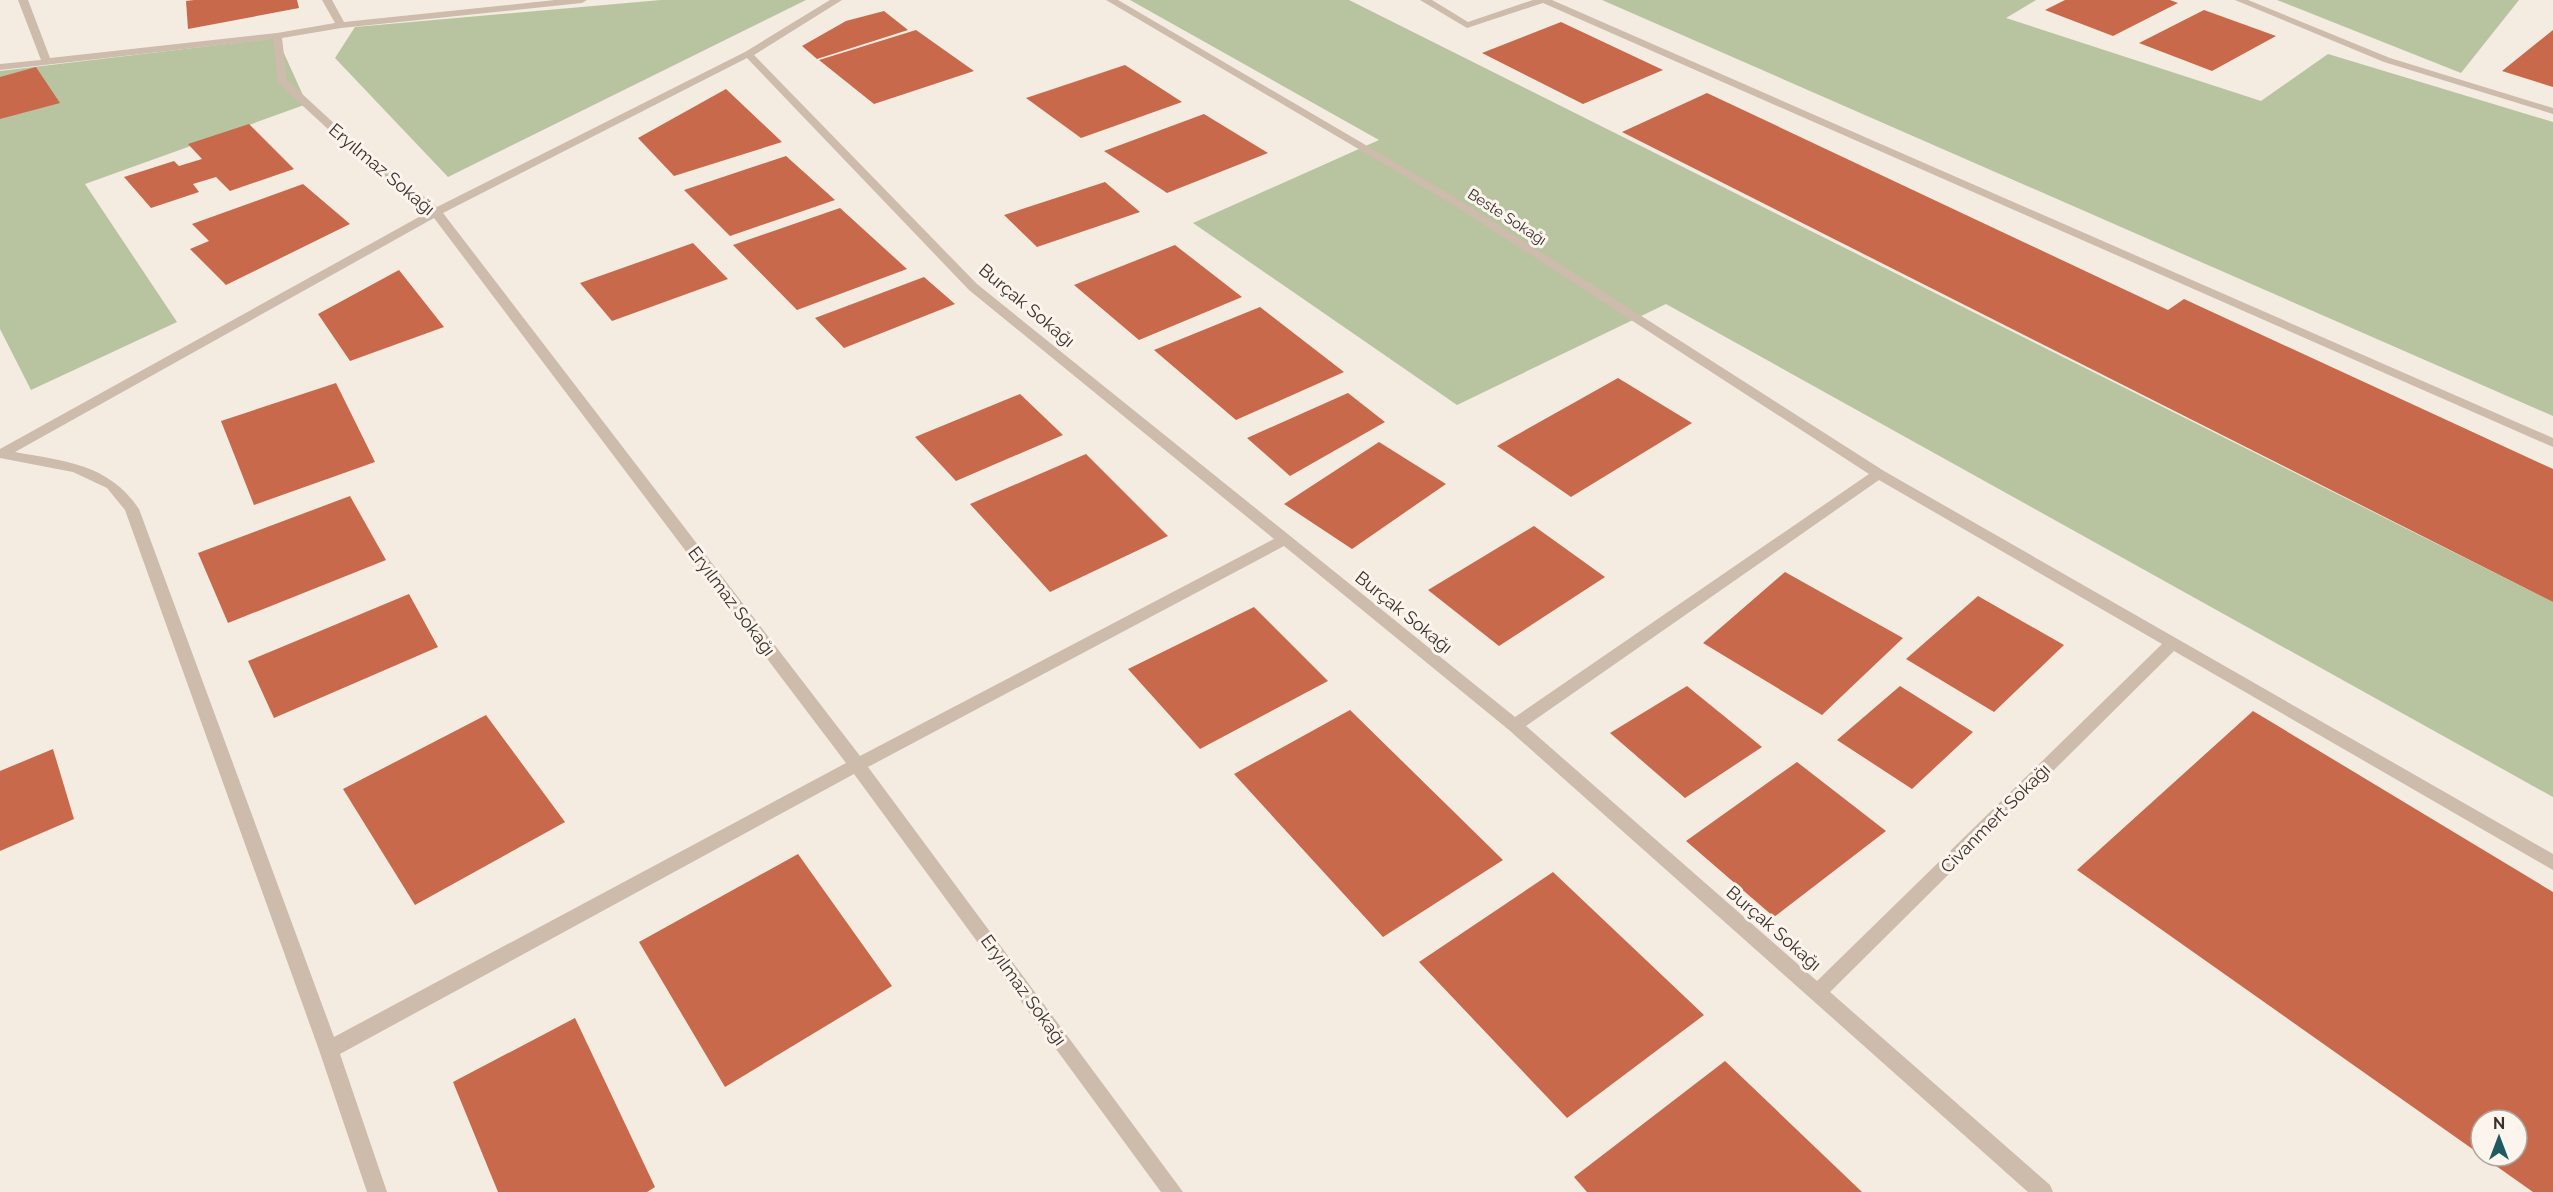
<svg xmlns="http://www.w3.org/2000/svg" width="2553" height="1192" viewBox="0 0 2553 1192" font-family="Raleway,sans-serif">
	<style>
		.green { fill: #b8c4a0 }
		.building { fill: #c8694b }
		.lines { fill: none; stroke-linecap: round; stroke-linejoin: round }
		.minor { fill: #cdbbac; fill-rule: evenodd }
		.labels { text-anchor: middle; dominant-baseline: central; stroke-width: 6; stroke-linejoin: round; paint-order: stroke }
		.far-street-label { font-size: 15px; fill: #3b302b; stroke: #fbf5ee }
		.street-label { font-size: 18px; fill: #3b302b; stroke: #fbf5ee }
	</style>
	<rect width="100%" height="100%" fill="#f4ebe1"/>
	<path class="green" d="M661 0H806L448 177 335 58 355 27Z
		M1130 0H1349L2553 602V797L1666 304 1457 405 1193 223 1379 140Z
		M1602 0H2036L2006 18 2261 101 2328 54 2553 122V416Z
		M2277 0H2519L2461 73Z
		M277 38 307 104 85 184 177 322 31 390 0 329V71Z"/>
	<path class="building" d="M194 0H297L299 8 188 29 186 1Z
		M2065 0H2170L2178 3 2113 36 2045 10Z
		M2204 10 2276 36 2212 71 2139 43Z
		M884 11 908 30 817 59 802 46 846 21Z
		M1561 22 1663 70 1583 104 1482 53Z
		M916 30 974 71 874 104 819 60Z
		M2553 30V87L2502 71Z
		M1125 65 1182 102 1081 138 1026 98Z
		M36 67 60 103 0 119V77Z
		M726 89 782 142 674 176 638 138Z
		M1707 93 2168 310 2184 299 2553 469V602L1622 132Z
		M1204 114 1268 153 1167 193 1104 151Z
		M249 124 294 169 230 191 216 177 193 184 199 192 151 208 124 177 174 161 179 166 202 159 188 144Z
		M786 156 835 200 730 236 684 190Z
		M1105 182 1140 212 1037 247 1004 215Z
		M303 184 350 224 226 285 190 249 209 241 192 224Z
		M840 208 907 269 797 310 733 245Z
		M693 243 728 279 612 321 580 283Z
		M1175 245 1242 297 1139 340 1074 285Z
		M399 270 444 327 350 361 318 314Z
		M924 277 955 304 844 348 815 318Z
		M1260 307 1344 372 1236 420 1154 350Z
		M1618 378 1692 423 1571 497 1497 446Z
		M336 383 375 462 254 505 221 421Z
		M1348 393 1385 422 1290 476 1247 438Z
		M1020 394 1063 435 956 481 915 437Z
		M1379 442 1446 484 1352 549 1284 504Z
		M1086 454 1168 536 1050 592 970 504Z
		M350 496 386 560 228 623 198 553Z
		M1534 526 1605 577 1499 646 1428 590Z
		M1785 572 1903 638 1822 715 1703 643Z
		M409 594 438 647 274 718 248 661Z
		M1978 596 2064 645 1994 712 1906 659Z
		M1254 607 1328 681 1200 749 1128 669Z
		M1687 686 1762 747 1685 798 1610 733Z
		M1900 686 1973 732 1912 789 1837 740Z
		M1350 710 1503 860 1383 937 1234 774Z
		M2253 711 2553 892V1192H2533L2482 1156H2517V1120H2481V1155L2077 870Z
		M486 715 565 822 415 905 343 789Z
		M53 749 74 819 0 851V771Z
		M1797 762 1886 831 1774 917 1686 841Z
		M798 854 892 986 725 1087 639 942Z
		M1553 872 1704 1015 1567 1118 1419 962Z
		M575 1018 655 1187 647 1192H498L453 1082Z
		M1725 1061 1862 1192H1587L1574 1177Z"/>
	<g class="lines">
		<path class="minor" d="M18 0H28L50 58 277 33 335 23 322 0H332L344 22 555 0H587L582 3 341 28 282 38 287 80 363 150 437 207 745 52 830 0H842L754 55 977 284 1515 717 1869 474 1455 206 1106 0H1118L1463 202 1884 471 2553 854V870L2174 651 1830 992 2050 1185 2053 1192H2028L1509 730 1284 546 868 767 1183 1192H1161L854 774 340 1054 387 1192H367L319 1050 125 510 107 488 73 472 0 458V449L428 212 355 154 278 83 273 39 0 70V64L41 60ZM747 58 969 290 1274 539 860 756 443 213ZM434 218 846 763 334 1037 139 509C109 464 65 461 15 452ZM1879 480 2162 644 1817 981 1526 726Z
			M1420 0H1432L1468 22 1533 0H1552L2553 438V447L1543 3 1467 28Z
			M2235 0H2248L2390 58 2553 108V114L2384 62Z"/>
	</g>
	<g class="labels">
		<g class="far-street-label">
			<text transform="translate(1507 217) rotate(33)">Beste Sokağı</text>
		</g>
		<g class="street-label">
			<text transform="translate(382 169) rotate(40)">Eryılmaz Sokağı</text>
			<text transform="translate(1027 305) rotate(40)">Burçak Sokağı</text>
			<text transform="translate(732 601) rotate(53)">Eryılmaz Sokağı</text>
			<text transform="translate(1404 612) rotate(39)">Burçak Sokağı</text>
			<text transform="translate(1995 818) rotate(-45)">Civanmert Sokağı</text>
			<text transform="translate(1774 928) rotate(41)">Burçak Sokağı</text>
			<text transform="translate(1024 990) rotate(54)">Eryılmaz Sokağı</text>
		</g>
	</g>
	<g transform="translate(2499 1138)"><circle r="28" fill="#fbf5ee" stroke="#aea6a0" stroke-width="1.5"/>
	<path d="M0-4.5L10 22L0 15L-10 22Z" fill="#1f5a5e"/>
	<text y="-9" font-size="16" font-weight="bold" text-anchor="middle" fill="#3b302b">N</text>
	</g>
</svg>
